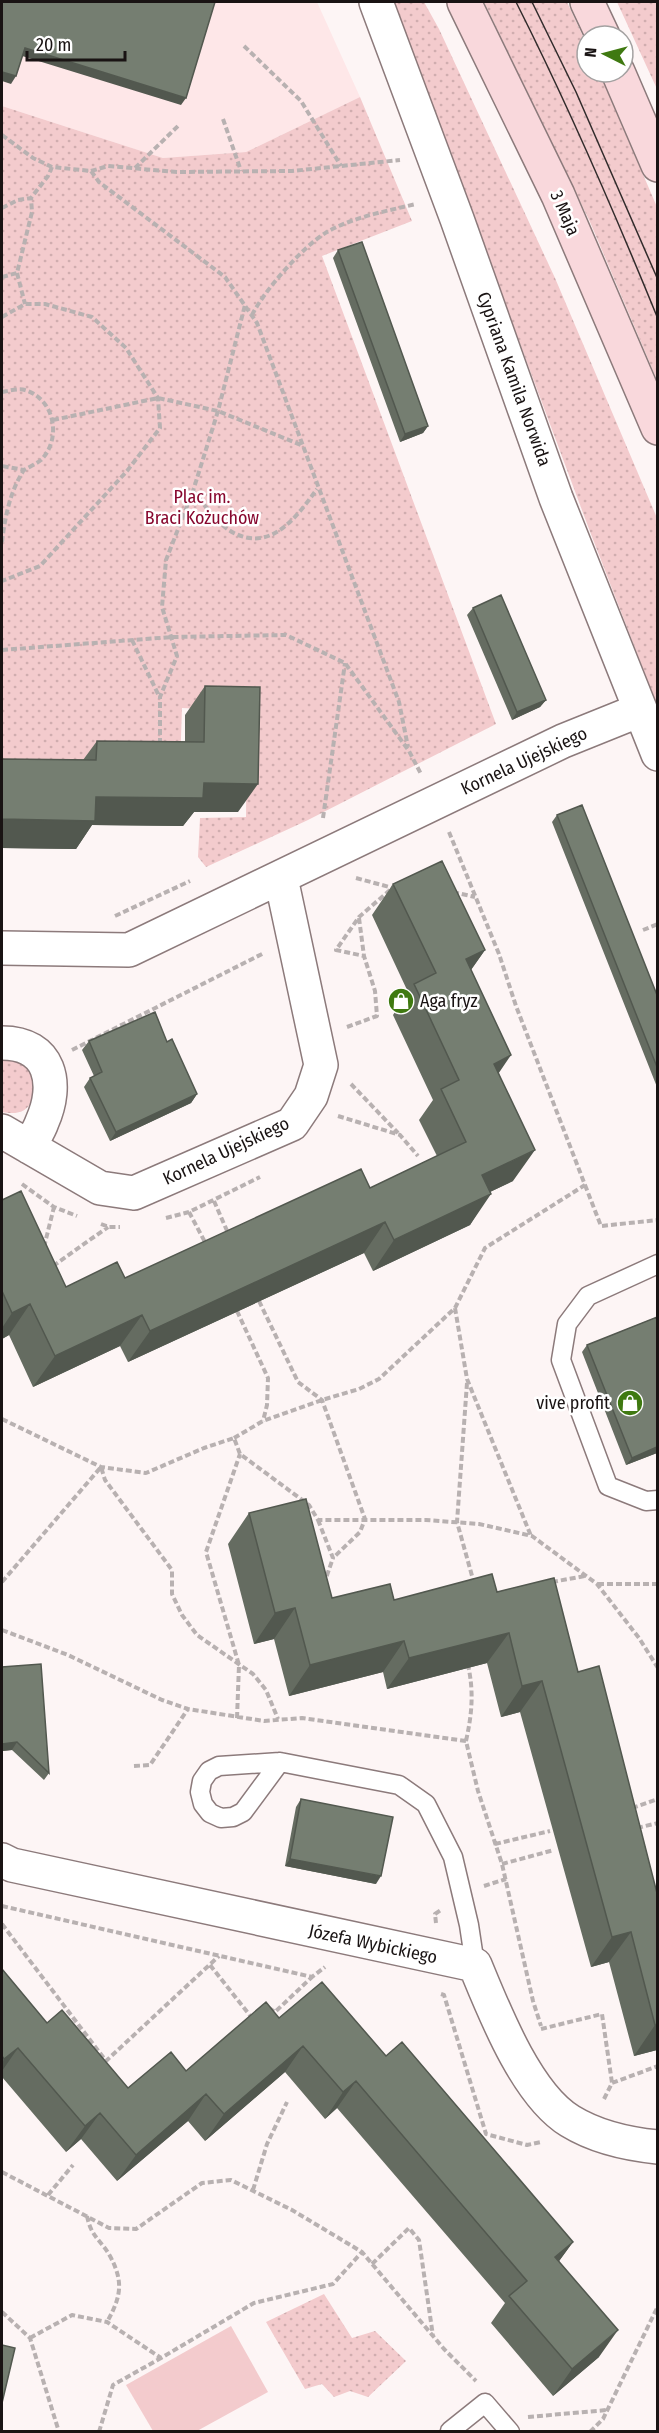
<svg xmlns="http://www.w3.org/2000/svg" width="659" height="2433" viewBox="0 0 659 2433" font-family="'Fira Sans Condensed',sans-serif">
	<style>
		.built { fill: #fee7e8 }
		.green { fill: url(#green-dots) }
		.pitch { fill: #f3cbcd }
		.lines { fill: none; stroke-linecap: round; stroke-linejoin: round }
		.service-casing { stroke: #8c7a7b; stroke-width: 21 }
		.minor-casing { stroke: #8c7a7b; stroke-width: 36 }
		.secondary-casing { stroke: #8c7a7b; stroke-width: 36 }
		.path { stroke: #b8b1b1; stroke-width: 4; stroke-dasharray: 6 3; stroke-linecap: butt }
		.service { stroke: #fff; stroke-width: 18 }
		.minor { stroke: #fff; stroke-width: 33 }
		.secondary { stroke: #f9d8dc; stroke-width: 33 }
		.tram { stroke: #322c2c; stroke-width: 1.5 }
		.wall { fill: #656c61 }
		.shaded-wall { fill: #52584f }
		.building { fill: #757e71; stroke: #52584f; stroke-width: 1.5 }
		.labels { text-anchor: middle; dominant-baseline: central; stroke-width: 5; stroke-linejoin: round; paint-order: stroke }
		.street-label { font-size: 18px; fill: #191313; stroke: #fff }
		.park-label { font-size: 18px; fill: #87072e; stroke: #fff }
		.poi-label { font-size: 18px; fill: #191313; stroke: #fff; text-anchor: start }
	</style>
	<defs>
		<pattern id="green-dots" width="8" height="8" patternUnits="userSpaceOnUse" patternTransform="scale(1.5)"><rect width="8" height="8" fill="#f3cbcd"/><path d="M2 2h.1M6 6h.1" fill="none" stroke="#d0adaf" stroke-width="1.8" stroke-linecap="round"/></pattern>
	</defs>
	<rect width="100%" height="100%" fill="#fdf5f5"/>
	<path class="built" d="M2 2H317L360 97 246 152 163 158 2 106Z"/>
	<path class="green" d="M393 2H424L439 29 555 278 657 518V705L589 529Z
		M484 2H567L587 45V72H599L657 207V380L590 222Z
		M617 2H657V89Z
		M360 97 412 221 322 256 496 724 308 820 206 867 198 857 200 818 246 817 247 711 182 708 180 767 2 783V106L163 158 246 152Z
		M2 1059 22 1061 36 1076C35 1099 31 1118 2 1112Z
		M324 2294 352 2338 375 2331 406 2361 368 2397 350 2391 334 2397 322 2384 305 2389 266 2322Z"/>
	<path class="pitch" d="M231 2326 268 2392 197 2431H153L126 2385Z"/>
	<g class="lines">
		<g class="service-casing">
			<path id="service" d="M658 1264 588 1296 567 1324 561 1360 608 1486 646 1501 658 1500
				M280 1762 243 1812 233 1817 221 1818 210 1813 203 1804 200 1792 202 1781 209 1771 219 1766 280 1762 399 1785 426 1804 453 1857 469 1925 475 1965
				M450 2431 485 2403 510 2432"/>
		</g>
		<g class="minor-casing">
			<path id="minor" d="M376 2 457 219 556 498 658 754
				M2 948 129 950 563 741 640 710
				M2 1043C51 1043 59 1084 42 1122 39 1131 33 1139 29 1147
				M2 1131 100 1188 134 1193 292 1124 311 1096 321 1065 281 878
				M2 1860 12 1865 475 1965C494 2011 526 2094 570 2121 596 2137 627 2144 658 2147"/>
		</g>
		<g class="secondary-casing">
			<path id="secondary" d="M464 2 558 195 658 428
				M587 2 603 36
				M618 72 658 165"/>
		</g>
		<path class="path" d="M244 46 301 101 341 166
			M223 119 241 171
			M2 135 33 158 52 167 91 171 99 182 225 277 257 323 399 702 408 747
			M135 168 179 125
			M91 171 108 166 177 172 292 171 400 160
			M2 208 18 200 31 198 48 176 52 167
			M17 273 25 304
			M2 277 17 273 32 212 31 198
			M252 315C264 291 303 246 327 232 353 217 387 211 416 204
			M2 317 25 304H45L92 317 126 348 158 398 160 428 127 471 40 566 2 581
			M2 392C8 391 19 388 25 390 55 399 62 439 41 460 36 464 29 467 24 470L2 466
			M53 420 158 398 218 411 301 445
			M193 491C205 505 218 526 236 534 273 551 298 515 317 489
			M2 542C5 517 10 491 24 470
			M132 640 159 696
			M2 650 172 637 286 635 345 663 409 751 421 774
			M160 744V697L177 656 162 607 166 560 193 491 218 411 245 305
			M323 818 345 663
			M356 878 393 888
			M453 892 475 897
			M115 916 190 881
			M359 918 364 956
			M643 930 658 924
			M347 1027 377 1016 375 991 364 956 336 950 359 917 390 890
			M72 1050 264 953
			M351 1084 398 1133
			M338 1116 400 1135 418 1156
			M22 1184 54 1207 77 1216
			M585 1185 601 1226 658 1220
			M214 1201 228 1233
			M189 1212 206 1244
			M166 1218 189 1212 260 1177
			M101 1224 109 1227H120
			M44 1247 54 1207
			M53 1266 108 1227
			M259 1301 298 1382 322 1400 365 1519 360 1532 333 1558
			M455 1308 467 1379 531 1536
			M237 1311 268 1378 267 1405 263 1421
			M467 1383 457 1522 474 1583
			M2 1419 101 1467 146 1473 204 1448 234 1438 240 1454 309 1505 318 1520H426L479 1524 532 1536 597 1584 639 1638 658 1668
			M234 1438 263 1421 322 1400 359 1389 379 1379 455 1308 485 1248 585 1185 516 1006 499 954 449 832
			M318 1520 333 1558 325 1581
			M2 1582 101 1467 105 1480 172 1570V1594L182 1615 197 1635 253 1674 266 1690 278 1719
			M552 1582 585 1576
			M598 1584H658
			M2 1630 68 1655 162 1700 188 1709 264 1721 302 1718 466 1741 478 1791 502 1864 533 2001 541 2026
			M237 1718 239 1665 206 1552 240 1454
			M466 1741C472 1714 474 1692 468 1665
			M134 1766 150 1765 188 1709
			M632 1808 658 1799
			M637 1828 658 1823
			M495 1844 550 1831
			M502 1864 554 1850
			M484 1886 506 1879
			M2 1906 312 1977 325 1967
			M436 1923 435 1914 441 1910
			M2 1924 106 2061 219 1956
			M210 1965 252 2018
			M441 1994 444 1995 486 2134 527 2145 541 2142
			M269 2008 275 2012 312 1977
			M541 2029 602 2014 612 2083
			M604 2099 612 2083 658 2066
			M2 2172 109 2228 136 2229 202 2183 231 2180 292 2210 362 2252 444 2349 476 2381
			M253 2190 267 2144 287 2102
			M48 2195 73 2165
			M87 2216C91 2237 101 2240 110 2256 124 2282 121 2297 107 2322
			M372 2264 409 2228 419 2240 433 2336
			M2 2312 30 2338 59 2432
			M30 2338 72 2315 107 2322 161 2358 254 2303 333 2284 362 2252
			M528 2417 607 2410
			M99 2432 113 2385 161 2358
			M590 2432 603 2419 658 2306"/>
		<use href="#service" class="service"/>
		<use href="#minor" class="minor"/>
		<use href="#secondary" class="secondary"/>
		<path class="tram" d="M516 2C568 105 614 211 658 319
			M532 2 576 92 658 280"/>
	</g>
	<path class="wall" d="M338 250 428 426 423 433 400 442 333 258Z
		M473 608 546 700 540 707 512 720 467 615Z
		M205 686 238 812H194L183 826 92 825 76 849 2 848V759L83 760 97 741 185 742V715Z
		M557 815 657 995V1087L552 822Z
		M393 884 485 950 471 970 499 1073 513 1181 490 1192 470 1225 373 1271 364 1253 128 1362 120 1346 33 1387 9 1335 2 1339V1200L66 1287 125 1278 370 1188 437 1156 419 1120 433 1100 393 1015 408 992 372 915Z
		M89 1041 167 1042 197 1094 191 1103 110 1141 84 1087 90 1078 94 1076 82 1050Z
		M657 1317V1453L626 1465 582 1352 587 1345Z
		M249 1513 332 1598 394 1600 497 1592 578 1672 657 1893V2050L634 2056 609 1962 591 1967 520 1712 501 1717 487 1663 387 1689 383 1672 289 1696 274 1639 254 1644 228 1544Z
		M2 1667 49 1773 44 1780 12 1750 2 1751Z
		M301 1799 376 1884 285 1866 296 1807Z
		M2 1969 47 2023 128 2088 186 2071 279 2018 386 2056 573 2242 559 2261 599 2357 553 2396 491 2323 505 2303 337 2108 325 2119 285 2072 205 2141 188 2121 117 2181 81 2139 66 2152 2 2077Z"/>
	<path class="shaded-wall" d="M25 48 186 98 181 105 19 55Z
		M2 72 16 76 11 84 2 81Z
		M428 426 423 433 400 442 405 434Z
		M546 700 540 707 512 720 517 712Z
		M204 783 258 784 238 812H194L183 826 92 825 76 849 2 848V819L96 797Z
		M485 950 463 981 466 959Z
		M511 1055 490 1086 494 1064Z
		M197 1094 191 1103 110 1141 116 1132Z
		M535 1150 513 1181 460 1206 482 1175Z
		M491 1194 470 1225 373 1271 394 1240Z
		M385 1222 364 1253 128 1362 150 1331Z
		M30 1304 9 1335 2 1339V1328L12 1313Z
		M142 1315 120 1346 33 1387 55 1356Z
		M657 1447V1453L626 1465 632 1458Z
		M295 1608 274 1639 254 1644 275 1613Z
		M509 1633 487 1663 387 1689 409 1658Z
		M404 1641 383 1672 289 1696 310 1665Z
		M542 1681 520 1712 501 1717 522 1686Z
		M17 1742 12 1750 2 1751V1744Z
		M290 1859 381 1876 376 1884 285 1866Z
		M631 1932 609 1962 591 1967 612 1937Z
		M655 2025H657V2050L634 2056Z
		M303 2046 285 2072 205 2141 224 2114Z
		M18 2048 2 2071V2063L4 2059Z
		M356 2081 337 2108 325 2119 343 2092Z
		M206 2094 188 2121 117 2181 136 2155Z
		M100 2113 81 2139 66 2152 85 2126Z
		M573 2242 554 2268 555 2257Z
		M618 2330 599 2357 553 2396 572 2369Z"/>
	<path class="building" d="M2 2H215L186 98 25 48 16 76 2 72Z
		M362 242 428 426 405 434 338 250Z
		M501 595 546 700 517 712 473 608Z
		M205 686 260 687 258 784 204 783 203 798 96 797 95 821 2 819V759L96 760 97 741 204 742Z
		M582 805 657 995V1067L557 815Z
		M442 861 485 950 466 959 511 1055 494 1064 535 1150 482 1175 491 1194 394 1240 385 1222 150 1331 142 1315 55 1356 30 1304 12 1313 2 1291V1200L21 1191 66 1287 117 1262 125 1278 361 1169 370 1188 466 1142 441 1089 459 1080 414 984 436 973 393 884Z
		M155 1012 167 1042 172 1039 197 1094 116 1132 90 1078 102 1072 89 1041Z
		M657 1317V1447L632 1458 587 1345Z
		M306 1499 332 1598 390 1584 394 1600 492 1574 497 1592 554 1578 578 1672 599 1666 657 1893V2025H655L631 1932 612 1937 542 1681 522 1686 509 1633 409 1658 404 1641 310 1665 295 1608 275 1613 249 1513Z
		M41 1664 49 1773 17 1742 2 1744V1667Z
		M301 1799 393 1817 381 1876 290 1859Z
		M2 1969 47 2023 62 2010 128 2088 171 2052 186 2071 266 2002 279 2018 322 1982 386 2056 402 2042 573 2242 555 2257 618 2330 572 2369 509 2296 527 2281 356 2081 343 2092 303 2046 224 2114 206 2094 136 2155 100 2113 85 2126 18 2048 4 2059 2 2056Z
		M2 2345 15 2348 2 2403Z"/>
	<defs>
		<g id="shop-disc" transform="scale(1.35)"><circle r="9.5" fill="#3f7911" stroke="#fff"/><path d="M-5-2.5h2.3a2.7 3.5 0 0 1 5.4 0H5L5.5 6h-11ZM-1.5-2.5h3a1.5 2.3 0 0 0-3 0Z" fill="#fff"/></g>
	</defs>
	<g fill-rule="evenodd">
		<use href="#shop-disc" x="401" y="1001"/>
		<use href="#shop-disc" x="630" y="1403"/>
	</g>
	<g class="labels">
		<g class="street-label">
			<text transform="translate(565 213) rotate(66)">3 Maja</text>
			<text transform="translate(514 379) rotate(70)">Cypriana Kamila Norwida</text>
			<text transform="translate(524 761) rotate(-25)">Kornela Ujejskiego</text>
			<text transform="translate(226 1151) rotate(-25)">Kornela Ujejskiego</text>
			<text transform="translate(373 1944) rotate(12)">Józefa Wybickiego</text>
		</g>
		<g class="park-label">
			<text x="202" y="497">Plac im.<tspan x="202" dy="21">Braci Kożuchów</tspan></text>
		</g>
		<g class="poi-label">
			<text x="420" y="1001">Aga fryz</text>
			<text x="610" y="1403" text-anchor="end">vive profit</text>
		</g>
	</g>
	<rect width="659" height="2433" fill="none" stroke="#191313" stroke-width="6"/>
	<g transform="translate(605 54) rotate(276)"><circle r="28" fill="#ffffff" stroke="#a3a1a1" stroke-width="1.5"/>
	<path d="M0-4.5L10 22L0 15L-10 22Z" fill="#3f7911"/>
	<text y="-9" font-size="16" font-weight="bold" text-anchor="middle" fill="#191313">N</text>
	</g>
	<path d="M27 51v9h98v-9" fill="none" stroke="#191313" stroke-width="3"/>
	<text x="36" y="51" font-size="18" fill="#191313" stroke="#ffffff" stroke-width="4.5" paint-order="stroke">20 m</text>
</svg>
